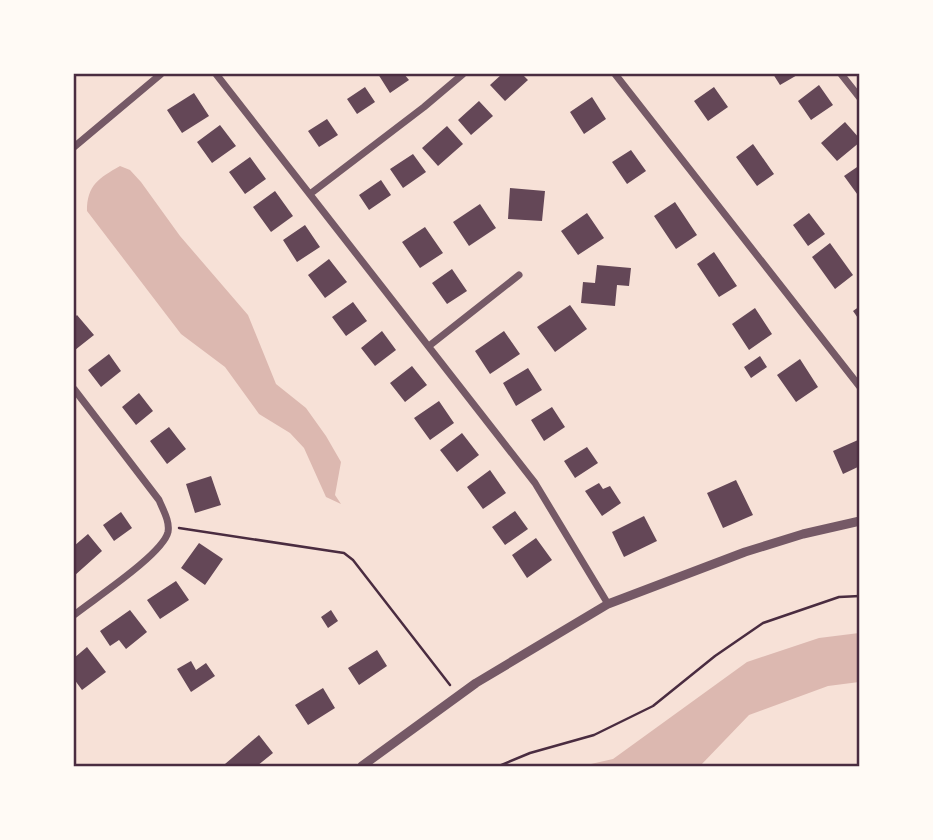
<svg xmlns="http://www.w3.org/2000/svg" width="933" height="840" viewBox="0 0 933 840" font-family="Commissioner,sans-serif">
	<style>
		.water { fill: #dcb8b0 }
		.building { fill: #644757 }
		.lines { fill: none; stroke-linecap: round; stroke-linejoin: round }
		.path { stroke: #4a2c40; stroke-width: 2.5 }
		.minor { stroke: #755966; stroke-width: 7 }
		.tertiary { stroke: #755966; stroke-width: 9 }
		.neatline { fill: none; stroke: #4a2c40; stroke-width: 2.5 }
	</style>
	<rect width="100%" height="100%" fill="#f7e1d7"/>
	<path class="water" d="M120 166 130 170 141 182 180 236 248 315 276 384 306 408 326 436 341 462 335 495 341 504 326 497 304 448 290 433 259 414 225 367 181 334 87 211C87 185 99 178 120 166Z
		M859 633V682L828 686 749 715 700 766H582L613 759 747 662 819 638Z"/>
	<path class="building" d="M378 74H404L409 80 390 93Z
		M502 74H522L528 80 505 101 490 85Z
		M773 74H799L780 85Z
		M819 85 833 105 811 120 798 101Z
		M365 87 375 102 357 114 347 99Z
		M714 87 728 107 708 121 694 101Z
		M194 93 209 116 182 133 167 110Z
		M592 97 606 119 584 134 570 112Z
		M479 101 493 116 471 135 458 120Z
		M327 119 338 135 319 147 308 131Z
		M845 122 860 139V142L837 161 821 143Z
		M220 125 236 146 212 163 197 142Z
		M447 126 463 144 438 166 422 148Z
		M753 144 774 174 757 186 736 157Z
		M631 150 646 171 627 184 612 162Z
		M413 154 426 172 403 188 390 169Z
		M250 157 266 179 245 194 229 172Z
		M860 165V198L844 176Z
		M381 180 391 195 369 210 359 195Z
		M510 188 545 191 542 221 508 219Z
		M275 191 293 216 271 232 253 207Z
		M675 202 697 235 676 249 654 216Z
		M480 204 496 228 469 246 453 222Z
		M587 213 604 238 578 255 561 231Z
		M809 213 825 234 808 246 793 225Z
		M305 225 320 247 297 262 283 240Z
		M425 227 443 253 420 268 402 242Z
		M830 243 853 275 835 289 812 257Z
		M714 252 737 286 719 297 697 264Z
		M329 259 347 282 325 298 308 275Z
		M597 265 631 268 629 286 617 285 615 306 581 303 583 282 595 283Z
		M452 269 467 291 447 304 432 283Z
		M353 302 367 321 346 336 332 317Z
		M570 305 587 329 555 352 537 327Z
		M860 306V321L853 311Z
		M755 308 772 334 749 350 732 324Z
		M77 315 94 335 75 350 74 348V318Z
		M382 331 396 350 375 366 361 348Z
		M504 331 520 354 490 374 475 351Z
		M109 354 121 371 101 387 88 370Z
		M760 356 767 367 751 378 744 367Z
		M800 359 818 387 796 402 777 375Z
		M412 366 427 385 405 402 390 383Z
		M528 368 542 390 516 406 503 383Z
		M139 393 153 411 136 425 122 407Z
		M439 401 454 423 430 440 414 418Z
		M552 407 565 427 544 441 531 420Z
		M169 427 186 449 167 464 150 441Z
		M462 433 479 455 457 472 440 450Z
		M858 440 860 466 843 474 833 451Z
		M587 447 598 463 575 478 564 461Z
		M490 470 506 493 483 509 467 487Z
		M211 476 221 505 195 513 186 484Z
		M736 480 753 515 723 528 707 493Z
		M599 483 603 489 610 486 621 503 602 516 585 491Z
		M515 511 528 529 505 545 492 527Z
		M121 512 132 528 114 541 103 525Z
		M644 516 657 541 624 557 612 532Z
		M88 534 102 551 74 576V546Z
		M536 538 552 560 527 578 512 555Z
		M199 543 223 559 205 585 181 568Z
		M176 581 189 600 160 619 147 600Z
		M130 610 147 632 126 649 119 640 110 646 100 631Z
		M331 610 338 621 328 628 321 617Z
		M87 647 106 672 82 690 74 679V658Z
		M377 650 387 666 359 685 348 668Z
		M191 661 196 670 206 663 215 676 191 692 177 669Z
		M323 688 335 708 308 725 295 705Z
		M259 735 273 753 257 766H227L225 764Z"/>
	<g class="lines">
		<path class="path" d="M179 528 344 553 353 560 450 685
			M499 766 530 753 594 735 653 706 715 656 763 623 839 597 860 596"/>
		<path class="minor" d="M216 74 535 483 608 604
			M615 74 860 387
			M841 74 860 98
			M74 147 161 74
			M310 194 424 107 463 74
			M429 346 519 275
			M74 389 159 500C163 510 170 521 168 532 163 554 94 599 74 615"/>
		<path class="tertiary" d="M362 766 476 683 608 604 745 552 803 534 860 521"/>
	</g>
	<rect width="933" height="840" fill="none" stroke="#fffaf5" stroke-width="150"/>
	<rect x="75" y="75" width="783" height="690" class="neatline"/>
</svg>
